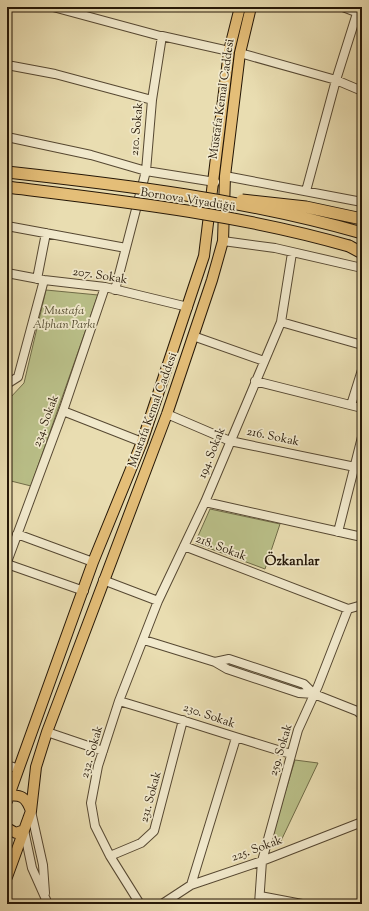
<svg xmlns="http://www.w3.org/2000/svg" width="369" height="911" viewBox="0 0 369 911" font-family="'Sorts Mill Goudy',serif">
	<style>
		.green { fill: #bac089; stroke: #706c48 }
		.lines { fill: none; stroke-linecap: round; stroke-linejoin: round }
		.minor-casing { stroke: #564832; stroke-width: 10 }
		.major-casing { stroke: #251707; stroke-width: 12 }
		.highway-casing { stroke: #251707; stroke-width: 13 }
		.minor { stroke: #f1e9cc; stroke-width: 8 }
		.major { stroke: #e4be78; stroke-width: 10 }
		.highway { stroke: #e4be78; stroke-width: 11 }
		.highway-bridge-casing { stroke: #251707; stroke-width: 13; stroke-linecap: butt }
		.highway-bridge { stroke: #e4be78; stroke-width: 11 }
		.labels { text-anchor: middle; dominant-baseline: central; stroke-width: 3.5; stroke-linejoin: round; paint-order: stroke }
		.street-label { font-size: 12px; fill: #251707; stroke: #f1e9cc }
		.park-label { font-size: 12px; font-style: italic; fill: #524a2e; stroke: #f1e9cc }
		.quarter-label { font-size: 14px; font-weight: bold; fill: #251707; stroke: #f1e9cc }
	</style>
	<rect width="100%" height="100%" fill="#e9ddb1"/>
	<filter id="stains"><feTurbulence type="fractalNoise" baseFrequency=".005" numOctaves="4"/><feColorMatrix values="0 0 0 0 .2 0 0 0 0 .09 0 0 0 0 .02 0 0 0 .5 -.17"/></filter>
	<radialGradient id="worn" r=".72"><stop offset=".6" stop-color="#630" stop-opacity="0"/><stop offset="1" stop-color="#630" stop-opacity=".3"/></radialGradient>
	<path class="green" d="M46 290 98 295 31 486 7 480V412L10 398 24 383Z
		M210 509 280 524 265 569 195 543Z
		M295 760 318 763 279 845 269 846Z"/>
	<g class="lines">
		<g class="minor-casing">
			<path id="minor" d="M53 7 164 37
				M343 7 361 14
				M240 53 336 80 362 91
				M7 65 55 74 152 100
				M7 137 91 155 146 171 215 182
				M225 176 362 202
				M306 191 336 80 359 7
				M7 226 126 248
				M223 241 275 248 362 268
				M7 273 44 280 105 287 188 307
				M37 279 46 233
				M115 290 146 171 152 100 162 36 229 51
				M281 322 362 345
				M193 336 264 361
				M255 381 362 408
				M7 384 18 377 44 280
				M351 405 362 370
				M63 411 142 442
				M167 414 230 441 355 467
				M205 502 362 537
				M338 532 362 437
				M17 534 93 562
				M184 546 348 609 362 605
				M7 562 63 411 105 287
				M7 564 84 591
				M103 580 158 601 205 502 281 322 292 253
				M144 640 215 662 227 669 299 693 314 694 357 711 362 715
				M215 662 229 659 304 684 314 694
				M119 701C177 718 234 737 291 754
				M47 732 103 751
				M7 765 19 769
				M31 811 43 865 45 893
				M24 830 32 868 48 904
				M110 856 141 843 154 831 183 720
				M191 885 236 738
				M260 896 302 904
				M140 904 110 856 95 826 91 803 98 766 119 701 158 601
				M162 904 191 885 262 861 362 822
				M259 904 262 861 298 730 318 686 348 609"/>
		</g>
		<g class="major-casing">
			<path id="major" d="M7 796C21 794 26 797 31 811
				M7 801 93 562 142 442 204 256 229 51 240 7
				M7 828 16 833 24 830
				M7 877 31 811 36 767 47 732 167 414 212 280 223 241 225 176 240 53 251 7"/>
		</g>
		<g class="highway-casing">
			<path id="highway" d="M349 246 362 253"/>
		</g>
		<use href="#minor" class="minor"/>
		<use href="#major" class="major"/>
		<use href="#highway" class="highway"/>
		<g class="highway-bridge-casing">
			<path id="highway-bridge" d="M7 172C126 185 247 200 362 233
				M7 187C121 201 238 214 349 246
				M242 200 306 207 362 219"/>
		</g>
		<use href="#highway-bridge" class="highway-bridge"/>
	</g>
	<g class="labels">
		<g class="street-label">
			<text transform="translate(222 99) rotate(-82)">Mustafa Kemal Caddesi</text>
			<text transform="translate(137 129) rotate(-85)">210. Sokak</text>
			<text transform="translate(188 200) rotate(9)">Bornova Viyadüğü</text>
			<text transform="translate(100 276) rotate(9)">207. Sokak</text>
			<text transform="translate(153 410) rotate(-70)">Mustafa Kemal Caddesi</text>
			<text transform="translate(46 421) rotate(-70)">234. Sokak</text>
			<text transform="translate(273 437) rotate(12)">216. Sokak</text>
			<text transform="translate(212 453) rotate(-68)">194. Sokak</text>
			<text transform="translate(221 548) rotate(21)">218. Sokak</text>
			<text transform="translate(209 716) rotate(19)">230. Sokak</text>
			<text transform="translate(281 750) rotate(-73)">259. Sokak</text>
			<text transform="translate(92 752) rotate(-74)">232. Sokak</text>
			<text transform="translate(151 797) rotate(-75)">231. Sokak</text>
			<text transform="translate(257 849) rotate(-20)">225. Sokak</text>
		</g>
		<g class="park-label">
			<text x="64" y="311">Mustafa<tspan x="64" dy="14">Alphan Parkı</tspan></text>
		</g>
		<g class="quarter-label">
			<text x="292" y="562">Özkanlar</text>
		</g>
	</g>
	<rect width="369" height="911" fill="none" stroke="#e9ddb1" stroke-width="24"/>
	<rect x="8" y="8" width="353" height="895" fill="none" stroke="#251707" stroke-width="2"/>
	<rect x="12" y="12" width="345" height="887" fill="none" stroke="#251707"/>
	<rect width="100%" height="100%" filter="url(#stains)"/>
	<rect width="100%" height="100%" fill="url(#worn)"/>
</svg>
